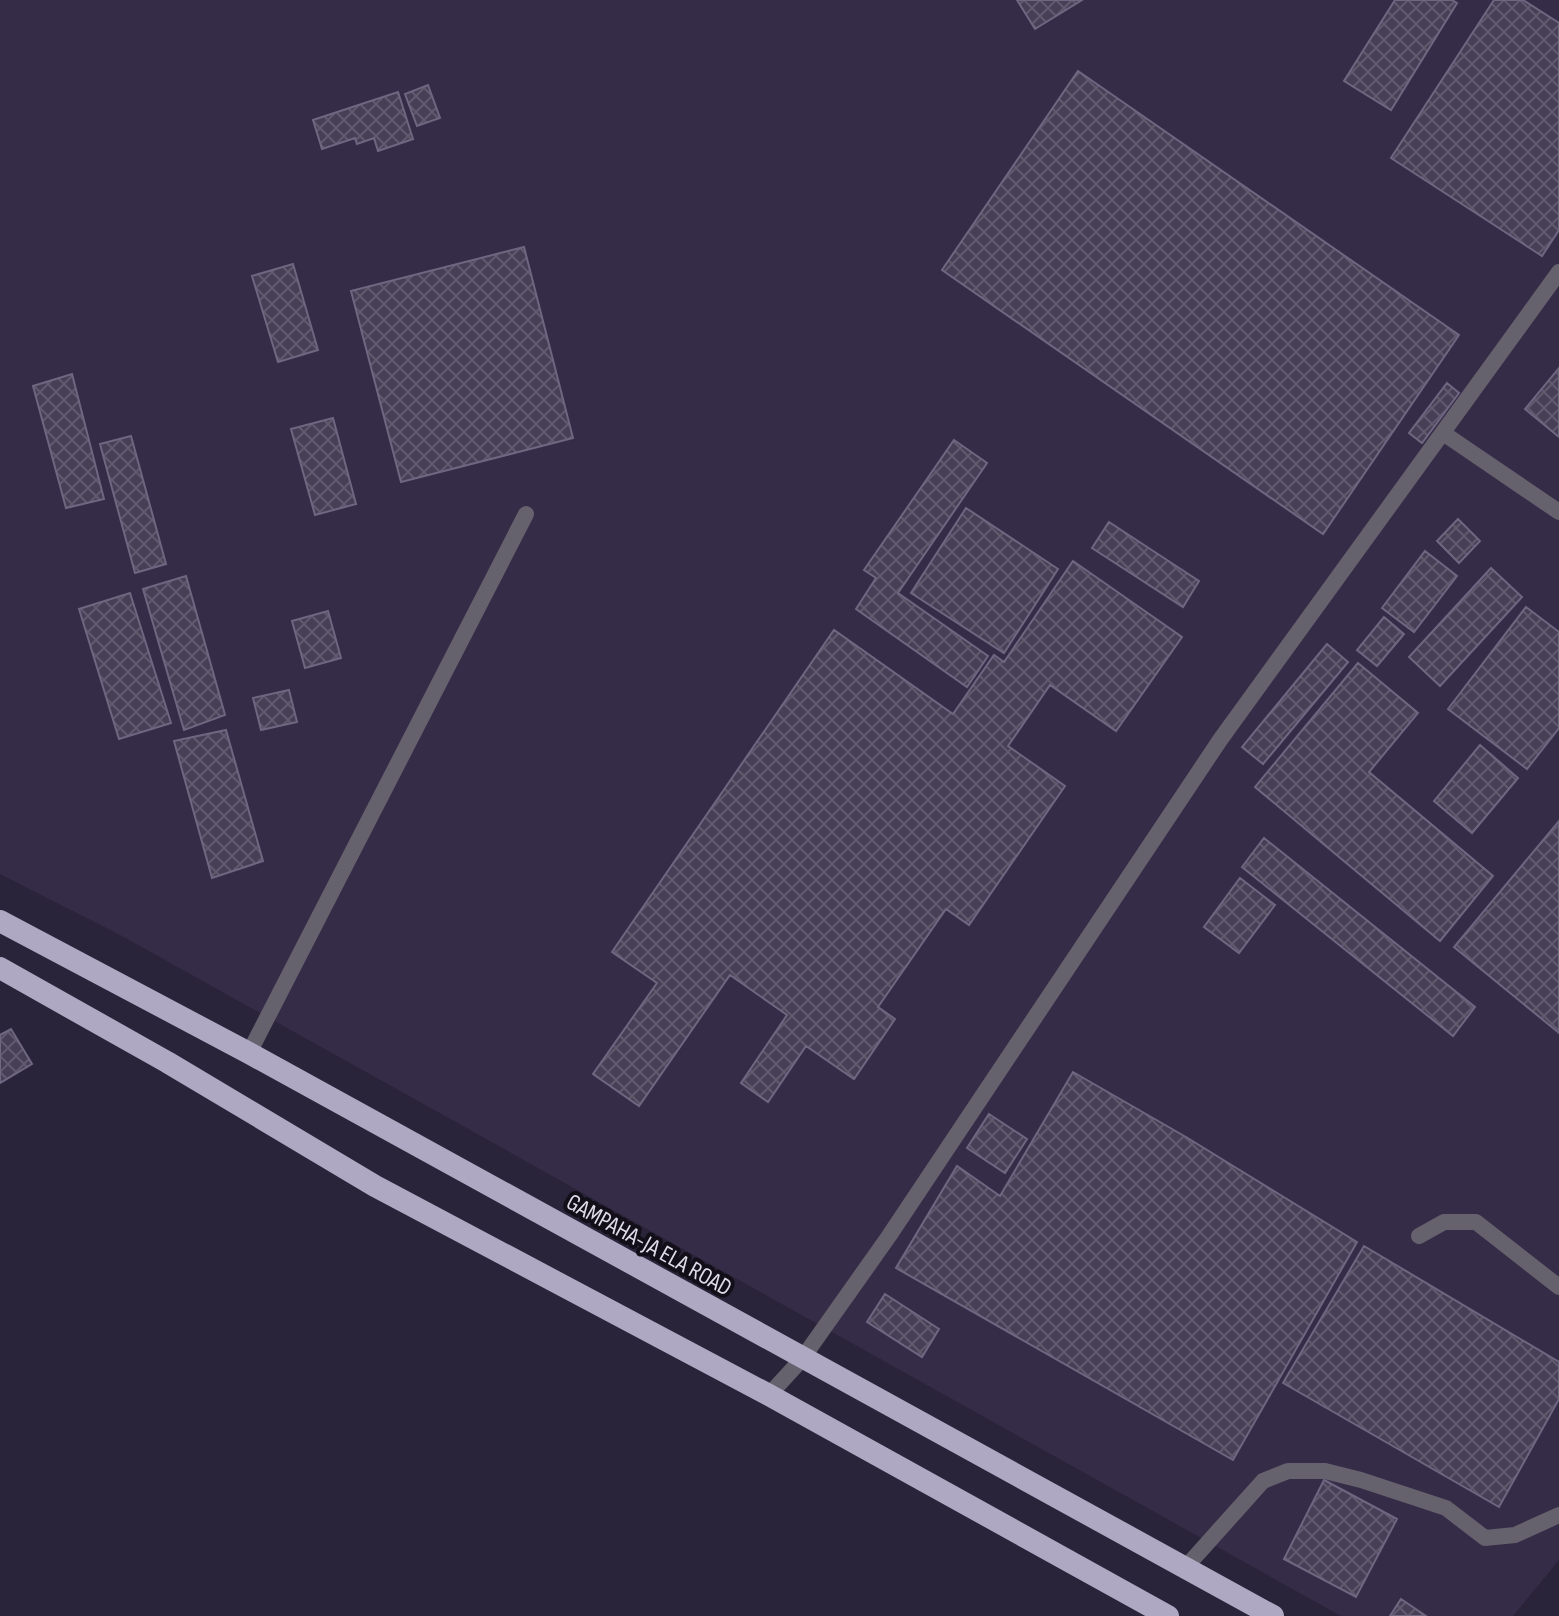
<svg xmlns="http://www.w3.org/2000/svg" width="1559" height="1616" viewBox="0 0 1559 1616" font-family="'Sofia Sans Condensed',sans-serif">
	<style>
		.built { fill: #352c48 }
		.building { fill: url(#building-cross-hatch); stroke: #6e6781; stroke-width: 2 }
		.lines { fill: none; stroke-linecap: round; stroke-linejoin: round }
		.service { stroke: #65626e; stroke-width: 16 }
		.trunk { stroke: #aea8c2; stroke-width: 22 }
		.labels { text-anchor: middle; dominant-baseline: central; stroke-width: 8; stroke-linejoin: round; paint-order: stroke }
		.street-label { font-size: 24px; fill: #dfdbe9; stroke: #120f19 }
	</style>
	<defs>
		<pattern id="building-cross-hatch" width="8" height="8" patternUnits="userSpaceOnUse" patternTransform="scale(2)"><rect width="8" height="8" fill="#463f56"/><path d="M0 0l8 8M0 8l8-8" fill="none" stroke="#605a6e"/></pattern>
	</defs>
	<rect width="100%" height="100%" fill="#2a243a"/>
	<path class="built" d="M0 0H1559V1560L1513 1616H1341L124 937 0 874Z"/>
	<path class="building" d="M1017 0H1082L1035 29Z
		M1395 0H1452L1457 3 1391 110 1344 81Z
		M1494 0H1523L1559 23V230L1542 256 1391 158Z
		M1078 71 1459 335 1323 534 942 270Z
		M428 85 440 118 417 126 405 94Z
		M398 92 413 139 378 151 374 138 357 144 355 138 322 149 313 120Z
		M524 247 573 438 401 482 351 291Z
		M293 264 318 350 278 362 252 276Z
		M1559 368V437L1525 409Z
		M72 374 104 499 66 508 33 386Z
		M1447 383 1459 393 1422 443 1409 433Z
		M333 418 356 504 315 515 291 429Z
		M131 436 166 564 135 573 100 444Z
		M954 440 987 463 898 593 988 656 967 687 856 609 876 578 864 570Z
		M966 508 1058 569 1004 653 911 593Z
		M1458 519 1480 541 1459 563 1437 541Z
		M1109 522 1199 581 1183 607 1092 548Z
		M1425 551 1457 576 1414 632 1382 608Z
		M1073 561 1182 637 1116 731 1050 685 1008 746 1065 786 969 925 946 909 878 1007 895 1019 854 1079 806 1046 768 1102 741 1083 787 1015 730 975 639 1106 593 1074 657 983 612 952 834 630 953 714 994 655 1004 662Z
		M1491 568 1522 597 1440 686 1409 657Z
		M186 576 225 715 184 730 143 589Z
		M130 593 171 723 119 739 79 609Z
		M1526 607 1559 632V728L1527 769 1448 709Z
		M328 611 341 658 305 668 292 621Z
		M1384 617 1404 634 1377 666 1357 650Z
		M1327 644 1348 662 1263 764 1242 747Z
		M1358 663 1418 713 1369 772 1493 876 1440 941 1255 787Z
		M289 690 297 722 261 730 253 698Z
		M226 730 263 861 212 878 174 741Z
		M1480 745 1518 778 1472 833 1434 801Z
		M1559 821V1033L1454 947Z
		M1264 838 1475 1007 1453 1036 1242 867Z
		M1240 878 1275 905 1239 953 1204 927Z
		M11 1029 32 1064 0 1083V1035Z
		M1073 1072 1186 1137 1357 1242 1233 1460 896 1268 957 1166 1000 1196Z
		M989 1114 1027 1139 1005 1173 967 1148Z
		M1364 1246 1559 1362V1399L1499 1507 1283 1383Z
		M885 1294 939 1329 922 1357 867 1322Z
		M1324 1480 1397 1519 1356 1597 1284 1559Z
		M1401 1599 1426 1616H1390Z"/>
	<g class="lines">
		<path class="service" d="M1443 433 1559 512
			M249 1053 526 514
			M1419 1236 1444 1222H1476L1559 1287
			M769 1395 802 1359 889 1236 1220 740 1559 272
			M1185 1568 1263 1481 1288 1471H1325L1361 1480 1446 1508 1485 1538 1515 1535 1559 1515"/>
		<path class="trunk" d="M0 921 249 1053 1273 1616
			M0 968 167 1062 375 1186 769 1395 1168 1616"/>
	</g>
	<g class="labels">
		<g class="street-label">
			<text transform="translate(649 1245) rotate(29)">GAMPAHA-JA ELA ROAD</text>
		</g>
	</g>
</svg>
